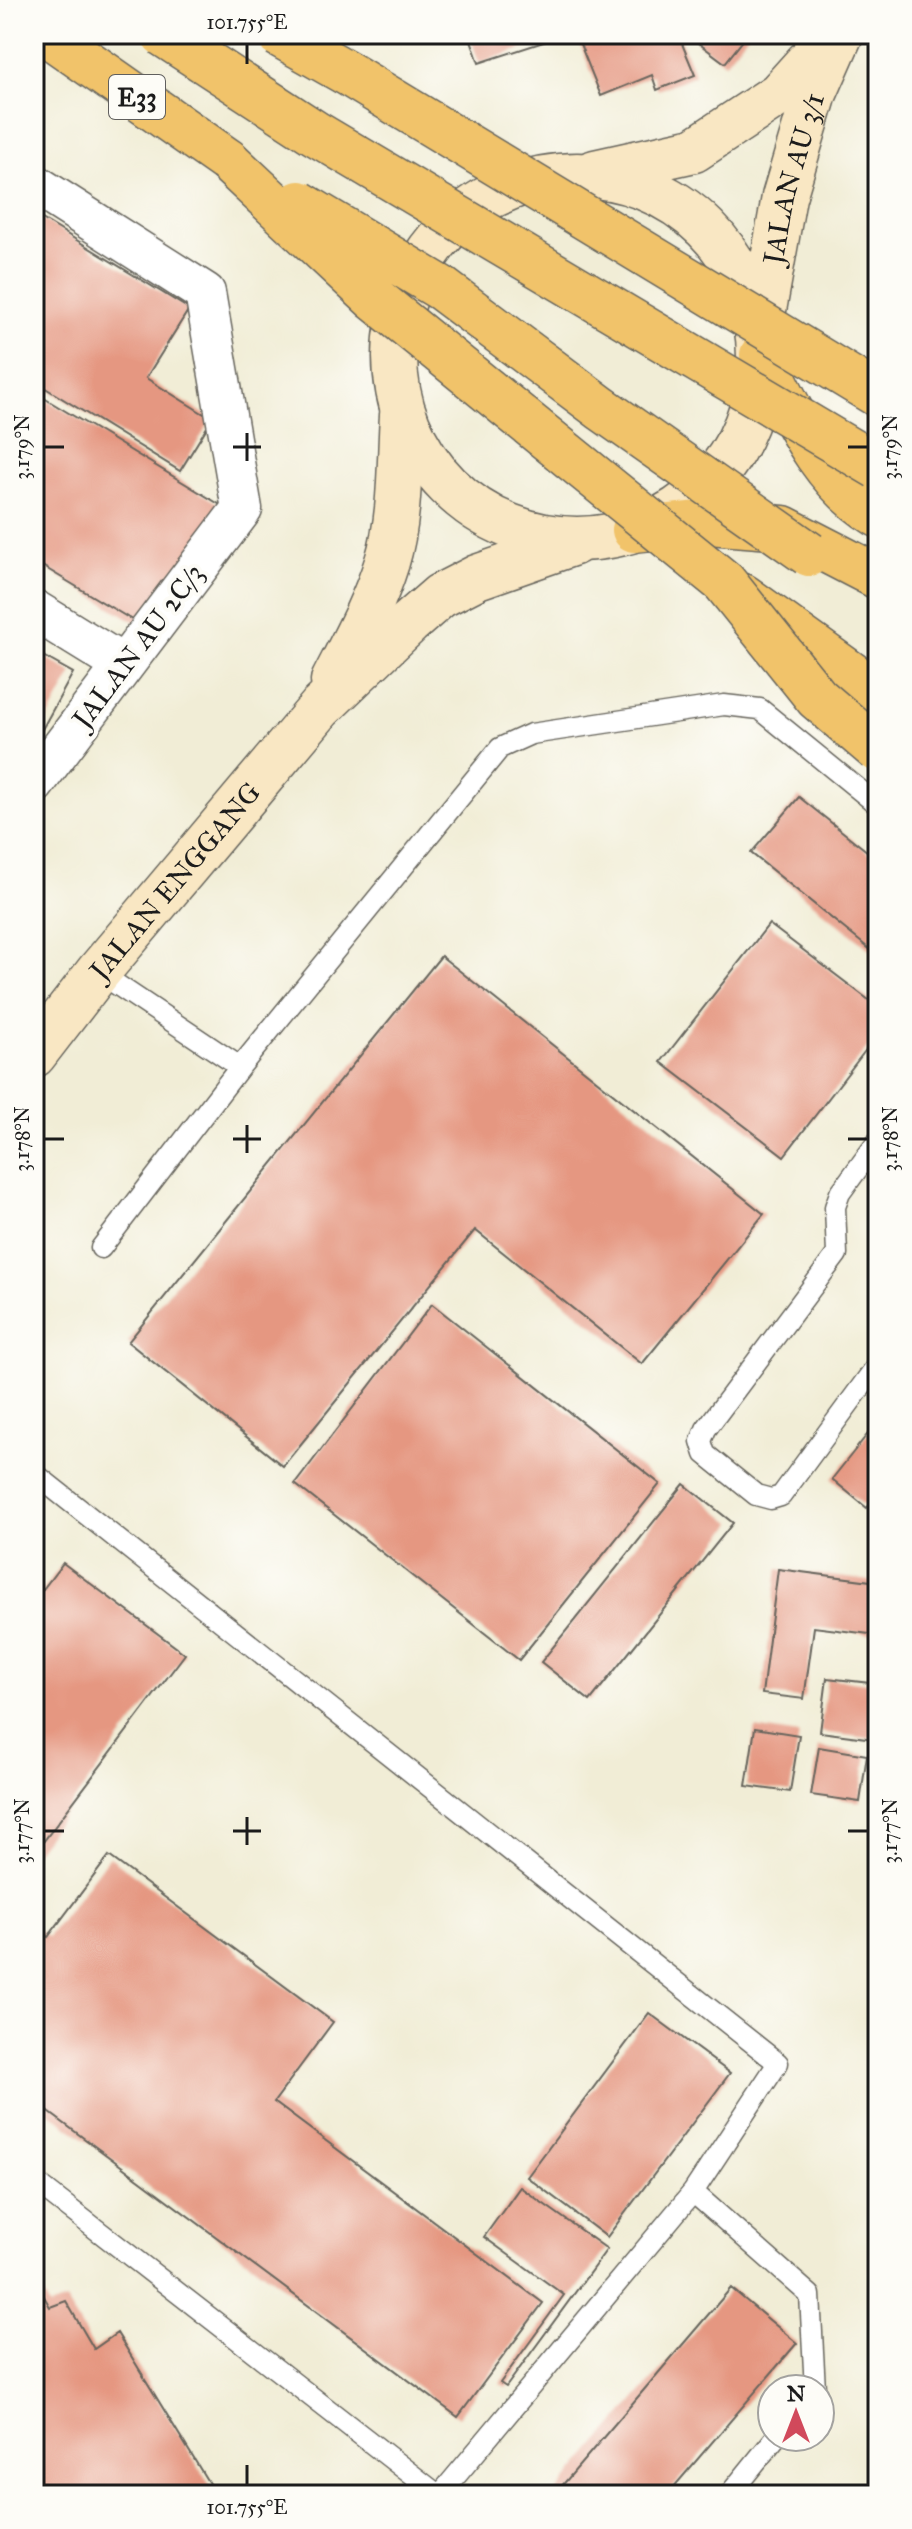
<svg xmlns="http://www.w3.org/2000/svg" width="912" height="2529" viewBox="0 0 912 2529" font-family="'IM FELL Great Primer',serif">
	<style>
		.building { fill: #e59781 }
		.lines { fill: none; stroke-linecap: round; stroke-linejoin: round }
		.lane-casing { stroke: #67655d; stroke-width: 23 }
		.street-casing { stroke: #67655d; stroke-width: 43 }
		.secondary-casing { stroke: #67655d; stroke-width: 47 }
		.highway-casing { stroke: #67655d; stroke-width: 47 }
		.lane { stroke: #fff; stroke-width: 20 }
		.street { stroke: #fff; stroke-width: 40 }
		.secondary { stroke: #f9e7c3; stroke-width: 44 }
		.highway { stroke: #f1c36a; stroke-width: 44 }
		.highway-bridge-casing { stroke: #67655d; stroke-width: 47; stroke-linecap: butt }
		.highway-bridge { stroke: #f1c36a; stroke-width: 44 }
		.ticks { fill: none; stroke: #1c1c1c; stroke-width: 3 }
		.labels { text-anchor: middle; dominant-baseline: central; stroke-width: 8; stroke-linejoin: round; paint-order: stroke }
		.shield { fill: #fdfcf7; stroke: #605f5e; stroke-width: 2 }
		.shield-label { font-size: 26px; font-weight: bold; fill: #1c1c1c }
		.street-label { font-size: 28px; fill: #1c1c1c; stroke: #fdfcf7 }
		.neatline { fill: none; stroke: #1c1c1c; stroke-width: 3 }
		.ticks-label { font-size: 20px; text-anchor: middle; fill: #1c1c1c }
	</style>
	<rect width="100%" height="100%" fill="#fdfcf7"/>
	<filter id="ink" filterUnits="userSpaceOnUse"><feTurbulence type="fractalNoise" baseFrequency=".0125" numOctaves="2"/><feDisplacementMap in="SourceGraphic" scale="16" xChannelSelector="R" yChannelSelector="G"/><feConvolveMatrix kernelMatrix="1 2 1 2 8 2 1 2 1" color-interpolation-filters="sRGB"/></filter>
	<filter id="wash" filterUnits="userSpaceOnUse"><feTurbulence type="fractalNoise" baseFrequency=".006" numOctaves="4" result="noise"/><feDisplacementMap in="SourceGraphic" scale="32" xChannelSelector="R" yChannelSelector="G"/><feGaussianBlur stdDeviation="1.8" result="paint"/><feColorMatrix in="noise" values="0 0 0 0 0 0 0 0 0 0 0 0 0 0 0 0 0 1.4 0 .05"/><feComposite in="paint" operator="in"/></filter>
	<g filter="url(#wash)">
		<rect width="100%" height="100%" fill="#f1edd6"/>
		<g id="blocks">
			<path class="building" d="M469 34H565V35L479 63Z
				M576 34H678L695 75 657 90 652 75 601 96Z
				M703 34H748L725 63 697 42Z
				M34 214 189 309 146 378 212 419 180 471 34 381Z
				M34 392 232 512 142 626 34 561Z
				M34 651 73 673 34 744Z
				M799 797 878 860V956L751 853Z
				M769 924 878 1007V1034L784 1156 661 1062Z
				M441 956 764 1214 642 1364 475 1230 283 1466 128 1342Z
				M432 1304 660 1484 519 1660 295 1484Z
				M878 1421V1494L867 1508 832 1479Z
				M684 1484 733 1523 590 1701 541 1662Z
				M873 1525H878V1557H873Z
				M63 1563 185 1654 34 1854V1601Z
				M778 1569 878 1582V1635L814 1627 804 1699 762 1694Z
				M827 1678 878 1684 874 1739 820 1732Z
				M755 1728 799 1735 790 1792 746 1786Z
				M819 1747 867 1755 860 1802 811 1795Z
				M109 1856 333 2022 274 2102 543 2303 458 2417 34 2101V1927L48 1937Z
				M649 2013 730 2073 607 2237 527 2177Z
				M520 2187 607 2249 506 2387 500 2383 564 2295 484 2237Z
				M34 2279 50 2307 66 2301 94 2349 117 2333 216 2495H34Z
				M731 2288 797 2343 667 2495H554Z"/>
		</g>
	</g>
	<g filter="url(#ink)">
		<use href="#blocks" fill-opacity="0" stroke="#67655d" stroke-width="2"/>
		<g class="lines">
			<g class="lane-casing">
				<path id="lane" d="M98 972 240 1067
					M878 1141 840 1193 835 1207 837 1254 706 1429 701 1441 705 1454 756 1495 771 1499 781 1496 878 1364
					M101 1248 240 1067 500 748 531 734 724 705 760 709 878 805
					M34 1473 778 2063 693 2192 440 2495
					M34 2181 438 2495
					M693 2192 810 2295 815 2389
					M729 2495 776 2437"/>
			</g>
			<g class="street-casing">
				<path id="street" d="M34 184 205 293 242 509 34 784
					M34 610 123 665"/>
			</g>
			<g class="secondary-casing">
				<g id="secondary">
					<path d="M595 172 694 150 779 94 824 44"/>
					<circle cx="577" cy="357" r="182"/>
					<path id="s1" d="M761 327 784 197 815 93 841 34"/>
					<path d="M333 681C353 642 374 604 387 562 401 516 399 463 402 415"/>
					<path id="s2" d="M34 1055 98 972 320 708 409 623 440 596 477 577 574 543"/>
				</g>
			</g>
			<g class="highway-casing">
				<path id="highway" d="M47 34 228 161
					M762 355C793 414 819 479 878 515
					M634 530 709 522 783 528 878 577
					M743 596 878 693"/>
			</g>
			<use href="#lane" class="lane"/>
			<use href="#street" class="street"/>
			<use href="#secondary" class="secondary"/>
			<use href="#highway" class="highway"/>
			<g class="highway-bridge-casing">
				<path id="highway-bridge" d="M163 34 315 133 878 467
					M278 34 347 73 878 395
					M228 161 375 299 724 582 817 698 878 750
					M299 203 441 288 601 408 809 554"/>
			</g>
			<use href="#highway-bridge" class="highway-bridge"/>
		</g>
	</g>
	<path class="ticks" d="M247 44V64M247 433V461M44 447H64M233 447H261M848 447H868M247 1125V1153M44 1139H64M233 1139H261M848 1139H868M247 1817V1845M44 1831H64M233 1831H261M848 1831H868M247 2465V2485"/>
	<g class="labels">
		<rect class="shield" x="109" y="75" width="56" height="44" rx="6"/>
		<g class="shield-label">
			<text x="137" y="97">E33</text>
		</g>
		<g class="street-label">
			<text stroke="none"><textPath href="#s1" startOffset="152">JALAN AU 3/1</textPath></text>
			<text transform="translate(138 646) rotate(-53)">JALAN AU 2C/3</text>
			<text stroke="none"><textPath href="#s2" startOffset="224">JALAN ENGGANG</textPath></text>
		</g>
	</g>
	<rect width="912" height="2529" fill="none" stroke="#fdfcf7" stroke-width="88"/>
	<g transform="translate(796 2413)"><circle r="38" fill="#fdfcf7" stroke="#a3a29f" stroke-width="2"/>
	<path d="M0-6L14 30L0 20L-14 30Z" fill="#d1495b"/>
	<text y="-12" font-size="22" font-weight="bold" text-anchor="middle" fill="#1c1c1c">N</text>
	</g>
	<rect x="44" y="44" width="824" height="2441" class="neatline"/>
	<g class="ticks-label">
		<text x="247" y="29">101.755°E</text>
		<text transform="translate(22 447) rotate(-90)" y="7">3.179°N</text>
		<text transform="translate(890 447) rotate(-90)" y="7">3.179°N</text>
		<text transform="translate(22 1139) rotate(-90)" y="7">3.178°N</text>
		<text transform="translate(890 1139) rotate(-90)" y="7">3.178°N</text>
		<text transform="translate(22 1831) rotate(-90)" y="7">3.177°N</text>
		<text transform="translate(890 1831) rotate(-90)" y="7">3.177°N</text>
		<text x="247" y="2514">101.755°E</text>
	</g>
</svg>
